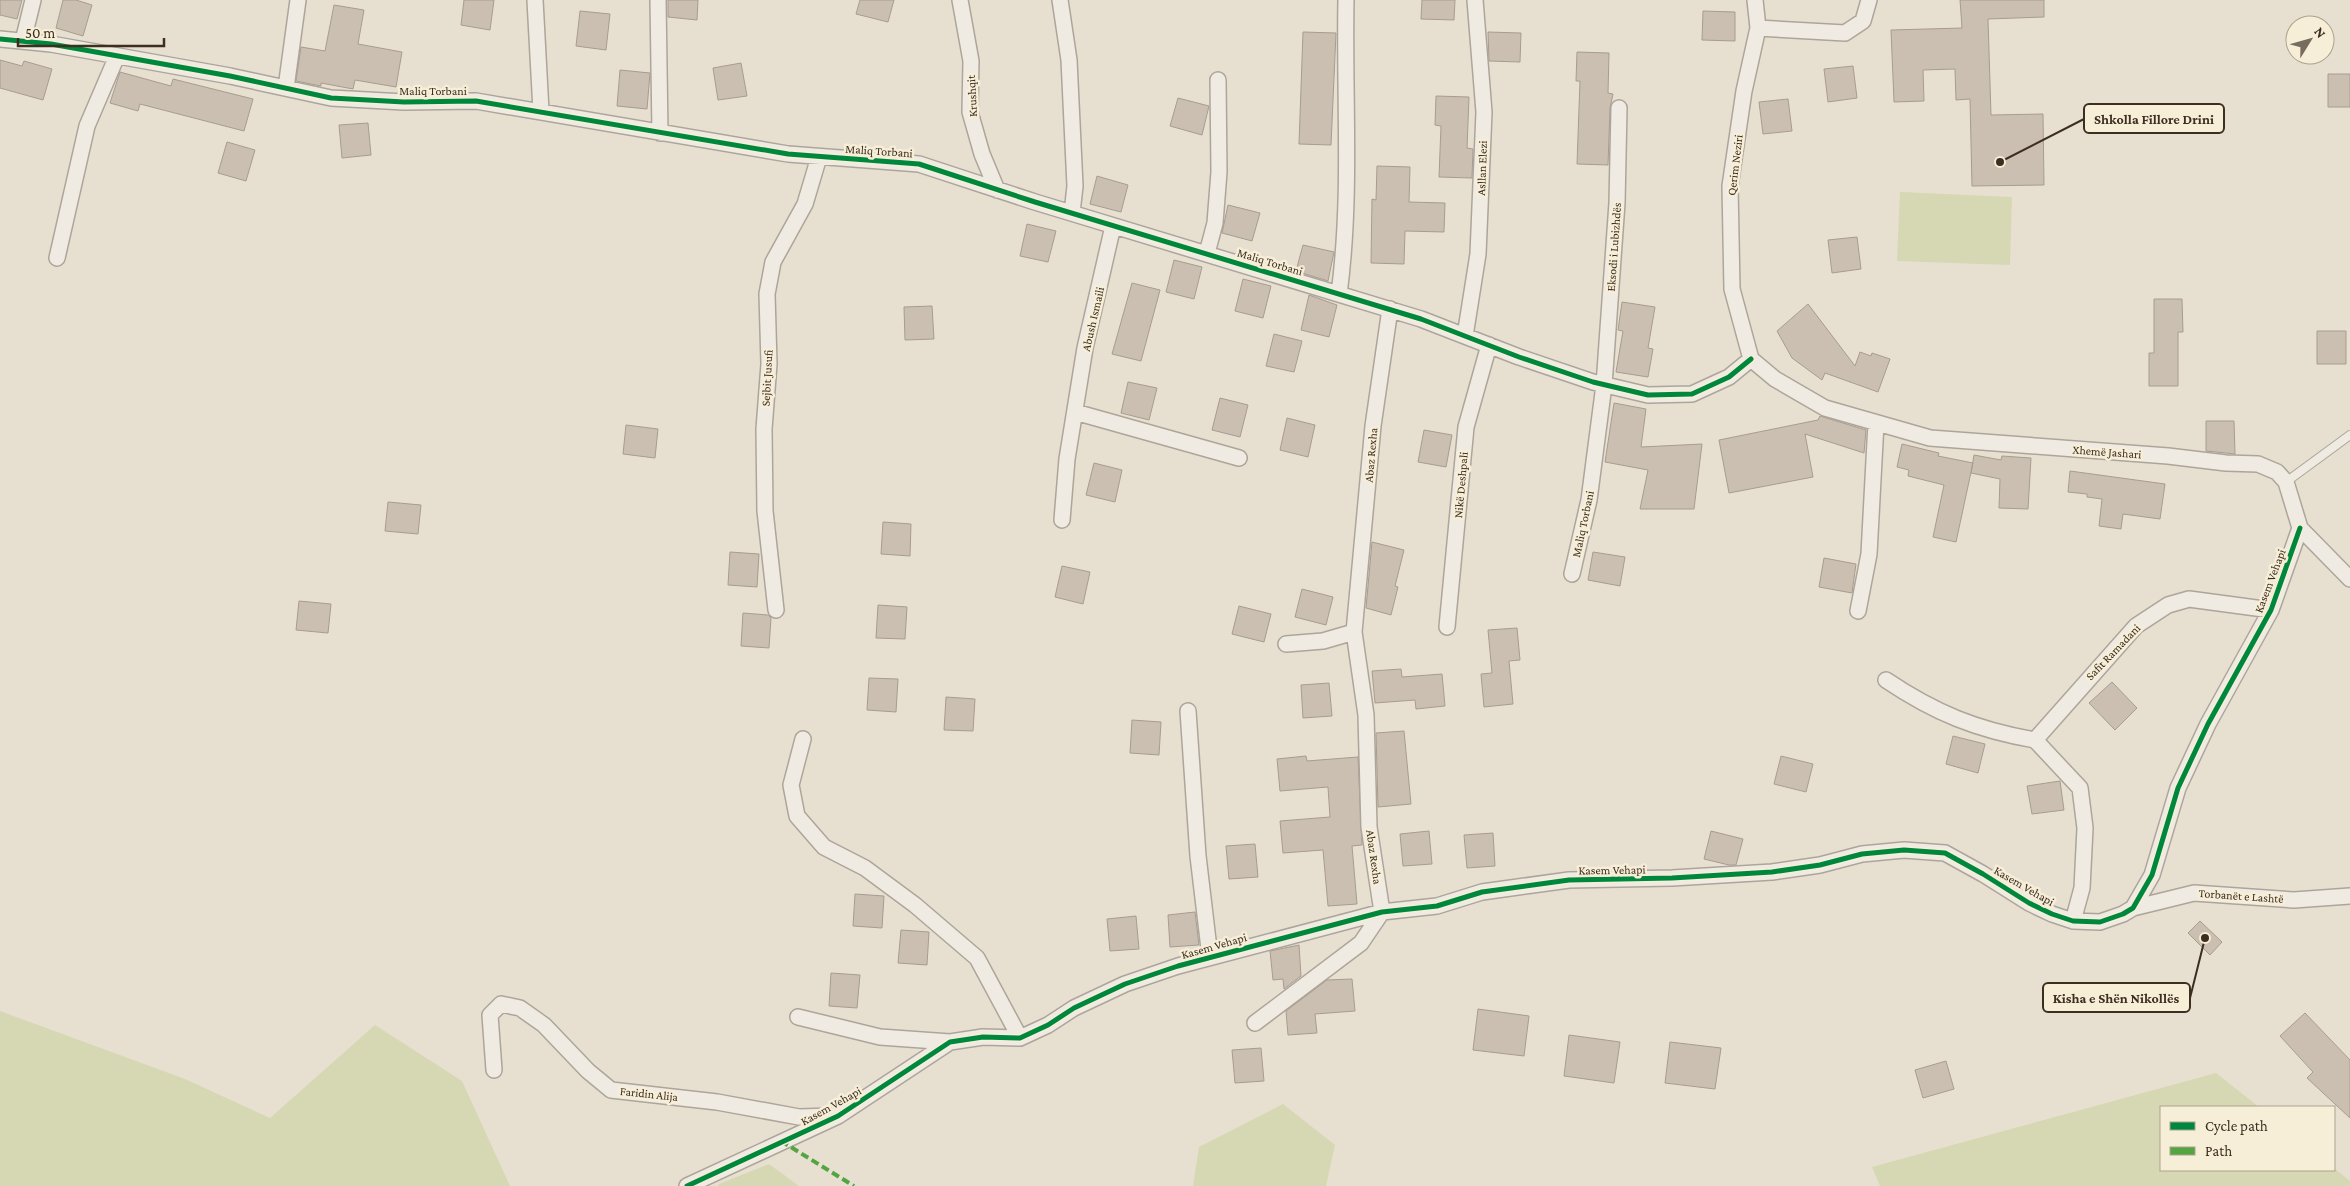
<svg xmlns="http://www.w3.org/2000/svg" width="2350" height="1186" viewBox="0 0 2350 1186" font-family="'Crimson Pro',serif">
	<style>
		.green { fill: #d6d7b3 }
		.building { fill: #cbbfb2; stroke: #a89c90 }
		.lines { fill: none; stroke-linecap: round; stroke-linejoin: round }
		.lane-casing { stroke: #ada599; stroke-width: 10 }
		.street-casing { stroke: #ada599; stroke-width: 18 }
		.lane { stroke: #efebe3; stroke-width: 8 }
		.street { stroke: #efebe3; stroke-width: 15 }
		.quiet { stroke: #54a441; stroke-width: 4; stroke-dasharray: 8 4; stroke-linecap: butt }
		.cycleway-casing { stroke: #f7eed8; stroke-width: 8 }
		.cycleway { stroke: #00873e; stroke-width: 5 }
		.labels { text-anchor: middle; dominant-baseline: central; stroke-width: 5; stroke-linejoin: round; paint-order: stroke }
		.street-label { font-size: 12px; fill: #3d2e20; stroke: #f7eed8 }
		.leader { fill: none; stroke: #3d2e20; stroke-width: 2 }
		.callout-dot { fill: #3d2e20; stroke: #f7eed8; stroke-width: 2 }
		.callout { fill: #f7eed8; stroke: #3d2e20; stroke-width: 2 }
		.callout-label { font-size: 14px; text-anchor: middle; font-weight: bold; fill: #3d2e20 }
	</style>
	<rect width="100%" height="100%" fill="#e7e0d1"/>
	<path class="green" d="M1900 192 2012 197 2010 265 1897 261Z
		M0 1011 185 1079 270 1118 375 1025 462 1081 510 1186H0Z
		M2216 1073 2259 1107H2161V1170L2334 1168 2350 1181V1186H1880L1872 1167Z
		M1283 1104 1335 1145 1326 1186H1193L1199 1147Z
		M769 1164 799 1186H718L719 1184Z"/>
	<path class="building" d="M0 0H22L17 19 0 15Z
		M63 0H76L92 5 83 36 56 28Z
		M464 0H494L490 30 461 25Z
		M668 0H698L697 20 668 17Z
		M860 0H894L888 22 856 14Z
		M1422 0H1455L1454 20 1421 19Z
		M1960 0H2044V17L1988 19 1991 115 2043 114 2044 185 1972 186 1970 99 1956 100 1955 69 1923 70 1924 101 1894 102 1891 30 1962 28Z
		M334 5 364 10 358 44 402 52 396 87 355 80 353 89 321 83V86L296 81 301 47 325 51Z
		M580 11 610 14 606 50 576 46Z
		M1703 11 1735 12V41L1702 40Z
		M1303 32 1336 33 1331 145 1299 144Z
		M1488 32 1521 33 1520 62 1489 61Z
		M1577 52 1609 53 1608 93 1613 94 1610 108 1608 165 1577 164 1580 81H1576Z
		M0 60 22 66 24 61 52 69 43 100 0 88Z
		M741 63 747 96 718 100 713 68Z
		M1853 66 1857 98 1828 102 1824 69Z
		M620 70 650 73 647 109 617 106Z
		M120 72 171 86 173 79 253 99 244 131 140 104 138 111 110 103Z
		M2328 74H2350V107H2328Z
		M1436 96 1469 97 1467 148 1473 149 1472 178 1439 177 1441 126 1435 125Z
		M1178 98 1209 106 1202 135 1170 126Z
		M1788 99 1792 131 1763 134 1759 102Z
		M368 123 371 155 342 158 339 125Z
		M227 142 255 150 246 181 218 173Z
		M1377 166 1410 167 1409 202 1445 203 1444 232 1405 231 1404 264 1371 263 1372 199 1376 200Z
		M1097 176 1128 185 1121 212 1090 204Z
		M1228 205 1260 213 1252 241 1222 233Z
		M1027 224 1056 231 1048 262 1020 256Z
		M1857 237 1861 269 1832 273 1828 240Z
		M1303 245 1334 252 1328 281 1296 271Z
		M1174 260 1202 267 1194 299 1166 292Z
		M1243 279 1271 286 1263 318 1235 311Z
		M1132 283 1160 290 1141 361 1112 354Z
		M1309 295 1337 305 1329 337 1301 330Z
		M2154 299H2182L2183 332H2178V386H2149V353H2154Z
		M1622 302 1655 307 1648 348 1653 349 1648 377 1616 372 1623 331 1618 330Z
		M1808 304 1855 366 1860 352 1871 356 1872 353 1890 359 1878 392 1825 373 1822 380 1792 358 1777 331Z
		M932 306 934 339 905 340 904 307Z
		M2317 331H2346V364H2317Z
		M1274 334 1302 341 1294 372 1266 366Z
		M1128 382 1157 388 1149 420 1121 413Z
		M1220 398 1248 405 1240 437 1212 430Z
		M1614 403 1646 409 1641 447 1702 444 1694 509H1640L1648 470 1605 462Z
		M1820 416 1866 430 1864 453 1805 434 1813 477 1729 493 1719 440 1818 420Z
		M1287 418 1315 425 1308 457 1280 450Z
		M2206 421H2234L2235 454 2206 451Z
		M626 425 658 429 655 458 623 454Z
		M1424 430 1452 435 1446 467 1418 462Z
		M1902 444 1939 453 1938 456 1973 463 1956 542 1933 537 1944 485 1908 476 1909 470 1897 467Z
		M1974 455 2001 460 2002 456 2031 458 2028 509 1999 508 2000 479 1971 473Z
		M1094 463 1122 470 1115 502 1086 495Z
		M2070 471 2165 484 2160 519 2123 514 2121 529 2099 526 2102 499 2087 497V494L2068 492Z
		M388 502 421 505 418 534 385 531Z
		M883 522 911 524 910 556 881 554Z
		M1372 542 1404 550 1395 586 1398 587 1391 615 1366 608Z
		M730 552 759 554 757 587 728 585Z
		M1593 552 1625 557 1620 586 1588 580Z
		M1824 558 1856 564 1852 593 1819 587Z
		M1062 566 1090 572 1083 604 1055 597Z
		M1302 589 1333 597 1326 625 1295 617Z
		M299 601 331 604 328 633 296 630Z
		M878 605 907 607 905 639 876 638Z
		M1239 606 1271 614 1264 642 1232 634Z
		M743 613 768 615 771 618 769 648 741 646Z
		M1517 628 1520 660 1509 661 1513 704 1484 707 1481 674 1492 673 1488 630Z
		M1401 669 1402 677 1442 674 1445 706 1416 709 1415 700 1375 703 1372 671Z
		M869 678 898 679 896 712 867 710Z
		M2112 682 2137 708 2115 730 2089 703Z
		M1329 683 1332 716 1303 718 1301 685Z
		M946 697 975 699 973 731 944 730Z
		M1132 720 1161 722 1159 755 1130 753Z
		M1404 731 1411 804 1378 807 1376 733Z
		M1953 736 1985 744 1978 773 1946 764Z
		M1306 756 1307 761 1358 757 1362 845 1352 846 1357 904 1328 906 1323 850 1283 853 1280 821 1330 817 1328 787 1280 791 1277 759Z
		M1781 756 1813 764 1806 792 1774 784Z
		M2060 781 2064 810 2032 814 2027 786Z
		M1429 831 1432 864 1403 866 1400 834Z
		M1711 831 1743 839 1736 865H1729L1704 859Z
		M1493 833 1495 866 1467 868 1464 835Z
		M1255 844 1258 877 1229 879 1226 846Z
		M855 894 884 896 882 928 853 926Z
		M1195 912 1199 945 1170 947 1168 915Z
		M1136 916 1139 949 1110 951 1107 919Z
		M2200 921 2222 942 2210 955 2188 933Z
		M901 930 929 932 927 965 898 963Z
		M1299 945 1301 976 1284 989 1283 979 1273 980 1270 951Z
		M831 973 860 975 857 1008 829 1006Z
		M1352 979 1355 1011 1315 1014 1317 1033 1288 1035 1286 1011 1327 980Z
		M1478 1009 1529 1016 1524 1056 1473 1050Z
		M2305 1013 2350 1060V1118L2307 1078 2313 1072 2280 1036Z
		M1569 1035 1620 1042 1614 1083 1564 1076Z
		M1670 1042 1721 1048 1715 1089 1665 1083Z
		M1261 1048 1264 1081 1235 1083 1232 1050Z
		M1946 1061 1954 1089 1923 1098 1915 1070Z"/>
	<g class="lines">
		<g class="lane-casing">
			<path id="lane" d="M2286 482 2350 435"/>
		</g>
		<g class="street-casing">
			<path id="street" d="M535 0 541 111
				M658 0 660 133
				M960 0 971 61 970 112 982 154 997 190
				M1060 0 1069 60 1075 186 1072 213
				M1758 28 1845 33 1863 21 1869 0
				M0 39 51 44 230 76 331 98 404 102 476 101 788 154 919 164 1035 202 1421 319 1519 357 1593 382 1648 395 1692 394 1729 377 1751 359
				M23 41 33 0
				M286 88 298 0
				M1207 253 1215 223 1219 172 1218 80
				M57 258 87 126 117 56
				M1339 294C1352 196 1344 98 1346 0
				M1465 336 1478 254 1484 112 1475 0
				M1751 359 1775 379 1825 408 1930 438 2168 456 2226 463 2258 464 2277 472 2286 482 2300 528 2350 579
				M1751 359 1732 289 1730 186 1744 91 1758 28 1755 0
				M1075 412 1239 458
				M1062 520 1067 459 1085 348 1113 226
				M1572 574 1589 500 1604 385 1617 203 1619 108
				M776 610 765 511 764 429 769 364 767 294 773 262 805 204 819 157
				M1858 611 1869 554 1876 423
				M1447 627 1466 427 1489 345
				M1286 644 1323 641 1354 632
				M1886 680C1935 713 1977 730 2035 740
				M1188 711 1198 856 1210 957
				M803 739 791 785 797 816 824 847 865 868 915 905 977 958 1020 1038
				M2133 908 2194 893 2294 900 2350 896
				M2073 921 2082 888 2085 828 2080 788 2035 740 2136 626 2168 605 2189 599 2271 610
				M798 1017 880 1037 950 1042
				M1255 1023 1361 943 1382 912 1369 827 1366 715 1354 632 1373 426 1390 309
				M494 1070 490 1015 501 1004 520 1008 544 1025 588 1071 611 1090 717 1102 799 1117 832 1116
				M687 1186 838 1116 950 1042 983 1037 1020 1038 1048 1025 1074 1008 1125 984 1178 966 1382 912 1437 906 1482 892 1569 880 1672 878 1772 872 1820 865 1862 854 1904 850 1945 853 1983 874 2029 903 2052 914 2073 921 2100 922 2123 914 2133 908 2152 875 2178 788 2208 724 2271 610 2300 528"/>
		</g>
		<use href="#lane" class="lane"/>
		<use href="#street" class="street"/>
		<path class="quiet" d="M781 1141 854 1186"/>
		<g class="cycleway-casing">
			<path id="cycleway" d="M0 39 51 44 230 76 331 98 404 102 476 101 788 154 919 164 1035 202 1421 319 1519 357 1593 382 1648 395 1692 394 1729 377 1751 359
				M687 1186 838 1116 950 1042 983 1037 1020 1038 1048 1025 1074 1008 1125 984 1178 966 1382 912 1437 906 1482 892 1569 880 1672 878 1772 872 1820 865 1862 854 1904 850 1945 853 1983 874 2029 903 2052 914 2073 921 2100 922 2123 914 2133 908 2152 875 2178 788 2208 724 2271 610 2300 528"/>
		</g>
		<use href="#cycleway" class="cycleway"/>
	</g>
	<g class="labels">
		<g class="street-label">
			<text x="433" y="91">Maliq Torbani</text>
			<text transform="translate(972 96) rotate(-93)">Krushqit</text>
			<text transform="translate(879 151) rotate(4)">Maliq Torbani</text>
			<text transform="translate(1735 165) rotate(-83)">Qerim Neziri</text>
			<text transform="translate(1482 168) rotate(-88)">Asllan Elezi</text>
			<text transform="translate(1614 247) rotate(-86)">Eksodi i Lubizhdës</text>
			<text transform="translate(1270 262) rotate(17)">Maliq Torbani</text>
			<text transform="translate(1093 319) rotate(-77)">Abush Ismaili</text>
			<text transform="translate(767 378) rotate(-87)">Sejbit Jusufi</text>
			<text transform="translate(2107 452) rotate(4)">Xhemë Jashari</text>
			<text transform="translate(1371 455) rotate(-85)">Abaz Rexha</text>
			<text transform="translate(1461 485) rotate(-85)">Nikë Deshpali</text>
			<text transform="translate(1583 524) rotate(-78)">Maliq Torbani</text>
			<text transform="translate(2270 581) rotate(-69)">Kasem Vehapi</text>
			<text transform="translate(2113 652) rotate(-46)">Safit Ramadani</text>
			<text transform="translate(1374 857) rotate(82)">Abaz Rexha</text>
			<text transform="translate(1612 870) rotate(-1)">Kasem Vehapi</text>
			<text transform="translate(2024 886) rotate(30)">Kasem Vehapi</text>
			<text transform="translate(2241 896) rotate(4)">Torbanët e Lashtë</text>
			<text transform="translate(1214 946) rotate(-16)">Kasem Vehapi</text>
			<text transform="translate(649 1094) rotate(6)">Faridin Alija</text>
			<text transform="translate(831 1106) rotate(-29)">Kasem Vehapi</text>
		</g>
	</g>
	<path class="leader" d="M2000 162L2084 119M2205 938L2190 998"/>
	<g class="callout-dot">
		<circle cx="2000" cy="162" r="5"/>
		<circle cx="2205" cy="938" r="5"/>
	</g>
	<g class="callout">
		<rect x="2084" y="104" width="140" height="29" rx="5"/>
		<rect x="2043" y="983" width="147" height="29" rx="5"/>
	</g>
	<g class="callout-label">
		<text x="2154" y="124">Shkolla Fillore Drini</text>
		<text x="2116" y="1003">Kisha e Shën Nikollës</text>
	</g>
	<rect x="2160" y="1106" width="175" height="65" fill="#f7eed8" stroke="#ada18e"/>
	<rect x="2170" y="1122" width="25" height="8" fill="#00873e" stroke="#ada18e"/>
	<text x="2205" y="1131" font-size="15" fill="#3d2e20">Cycle path</text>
	<rect x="2170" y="1147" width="25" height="8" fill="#54a441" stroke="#ada18e"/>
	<text x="2205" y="1156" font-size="15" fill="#3d2e20">Path</text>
	<g transform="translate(2310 40) rotate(53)"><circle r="24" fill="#f7eed8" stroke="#ada18e"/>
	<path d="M0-4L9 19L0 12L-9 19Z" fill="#786c5e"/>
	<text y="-8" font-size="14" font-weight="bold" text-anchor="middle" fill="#3d2e20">N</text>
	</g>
	<path d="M18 38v8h146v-8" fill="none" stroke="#3d2e20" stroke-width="2.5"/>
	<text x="25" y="38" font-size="15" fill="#3d2e20" stroke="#f7eed8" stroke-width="4" paint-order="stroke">50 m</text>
</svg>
